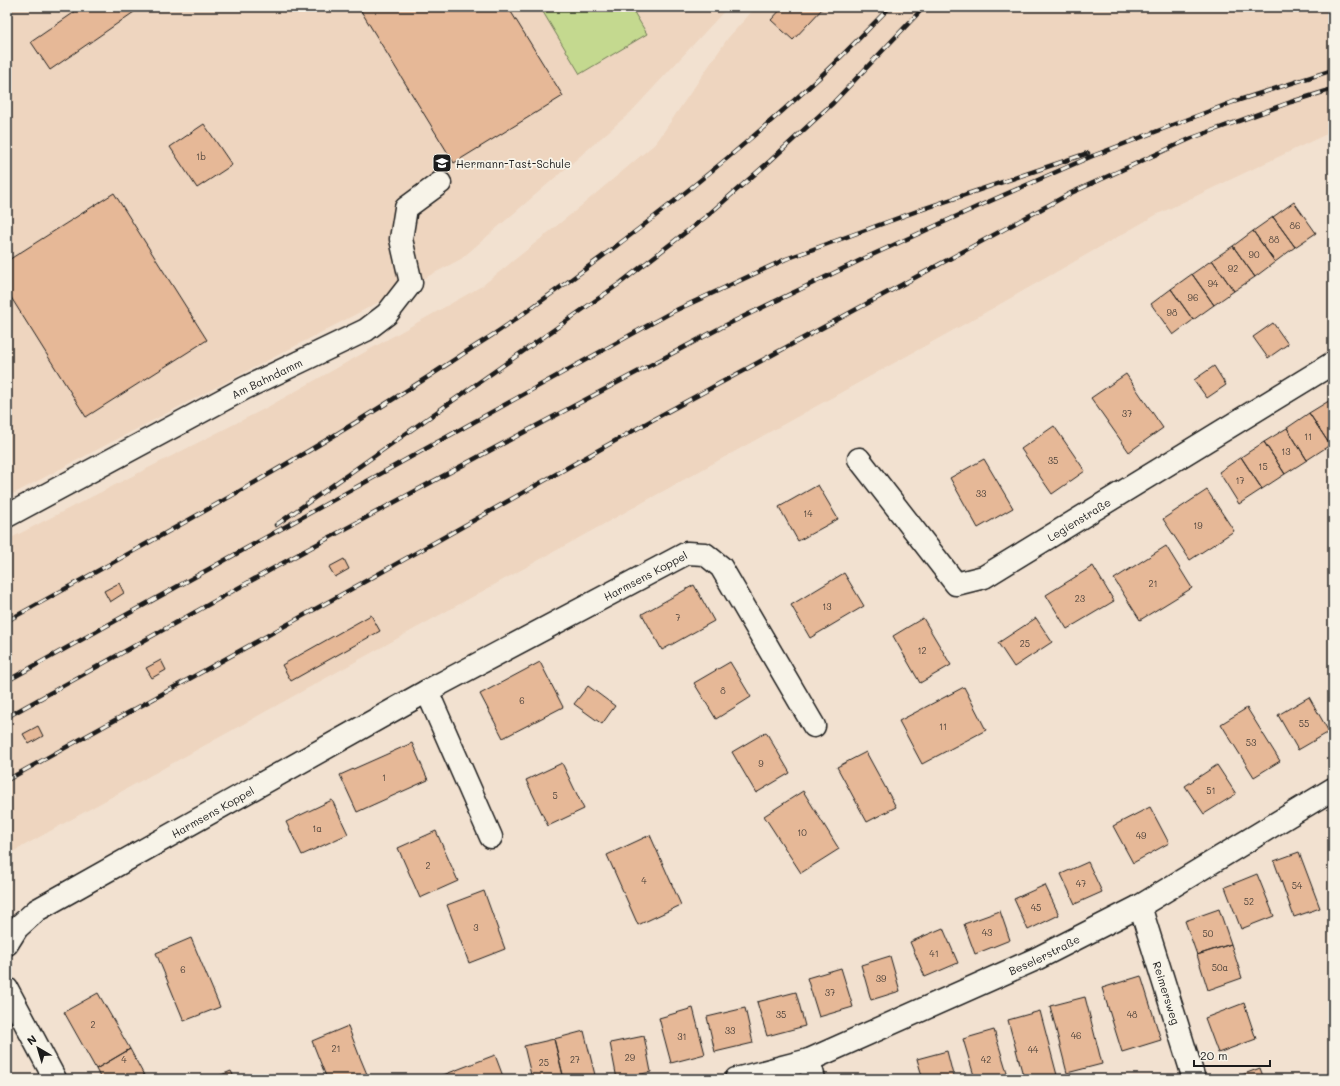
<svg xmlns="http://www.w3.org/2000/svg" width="1340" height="1086" viewBox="0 0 1340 1086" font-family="Mali,sans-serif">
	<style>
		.built { fill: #eed5bf }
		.green { fill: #c4d98f; stroke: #707a56 }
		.building { fill: #e6b897; stroke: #1c1c1c }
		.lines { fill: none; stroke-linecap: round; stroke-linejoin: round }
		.minor-casing { stroke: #1c1c1c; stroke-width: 25 }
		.minor { stroke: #f7f3e8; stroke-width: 22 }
		.rail-casing { stroke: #1c1c1c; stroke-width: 4.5 }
		.rail { stroke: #f7f3e8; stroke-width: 3; stroke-dasharray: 9; stroke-linecap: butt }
		.labels { text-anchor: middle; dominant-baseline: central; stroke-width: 3.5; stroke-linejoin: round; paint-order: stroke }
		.number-label { font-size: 9px; fill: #4e433b }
		.poi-label { font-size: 11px; fill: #1c1c1c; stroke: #f7f3e8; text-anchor: start }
		.street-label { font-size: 11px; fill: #1c1c1c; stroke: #f7f3e8 }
	</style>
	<rect width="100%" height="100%" fill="#f2e1d0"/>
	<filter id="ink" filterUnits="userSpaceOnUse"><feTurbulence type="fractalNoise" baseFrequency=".025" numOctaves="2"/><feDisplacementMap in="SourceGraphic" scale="8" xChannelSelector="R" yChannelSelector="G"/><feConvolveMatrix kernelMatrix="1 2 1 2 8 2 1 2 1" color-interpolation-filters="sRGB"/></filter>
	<g filter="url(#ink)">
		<path class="built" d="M7 7H728L631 112 461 259 7 497Z
			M756 7H1333V131L1156 215 979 316 7 855V540L266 408 482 286 575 211 656 143 728 38Z"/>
		<path class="green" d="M540 7H631L647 34 580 74Z"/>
		<path class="building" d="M82 7H130L134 12 50 70 31 42Z
			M368 7H508L563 96 454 163 361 11Z
			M783 7H824L793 40 771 20Z
			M204 124 232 165 197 188 170 147Z
			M114 193 207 340 86 417 7 291V261Z
			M1294 202 1316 233 1295 247 1273 217Z
			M1273 217 1295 247 1275 262 1253 231Z
			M1253 231 1275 262 1255 277 1233 246Z
			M1233 246 1255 277 1234 291 1212 260Z
			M1212 260 1234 291 1214 305 1192 274Z
			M1192 274 1214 305 1193 320 1171 289Z
			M1171 289 1193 320 1173 335 1151 304Z
			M1273 323 1288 344 1268 358 1253 337Z
			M1214 366 1226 385 1207 398 1194 380Z
			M1126 374 1163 428 1129 452 1091 398Z
			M1332 399 1333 443 1330 445 1309 413Z
			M1309 413 1330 445 1307 460 1287 428Z
			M1054 426 1085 471 1052 494 1021 449Z
			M1287 428 1307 460 1285 474 1264 442Z
			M1264 442 1285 474 1262 489 1241 457Z
			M1241 457 1262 489 1239 504 1219 472Z
			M984 459 1013 508 978 528 950 478Z
			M818 485 838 519 798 541 779 507Z
			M1207 490 1234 531 1190 560 1163 519Z
			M1166 546 1192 588 1140 620 1114 579Z
			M344 559 349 569 335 577 329 567Z
			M1093 566 1114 601 1067 629 1046 595Z
			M844 573 864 606 810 638 791 605Z
			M119 583 124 593 110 602 104 591Z
			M694 585 714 621 662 650 642 614Z
			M371 615 380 631 291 681 282 665Z
			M923 618 951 665 920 683 893 636Z
			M1036 618 1052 642 1014 667 998 643Z
			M161 660 166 670 152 678 146 668Z
			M540 662 563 707 503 738 480 694Z
			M730 662 751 697 716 719 694 683Z
			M588 686 615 706 602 724 574 704Z
			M964 687 986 730 922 764 899 721Z
			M1309 697 1329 732 1298 750 1278 715Z
			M1247 708 1280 761 1254 777 1221 724Z
			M38 726 43 736 29 744 23 734Z
			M766 732 790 773 756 793 732 752Z
			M412 743 428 780 357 812 340 775Z
			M866 752 896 807 867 822 837 767Z
			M562 763 584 809 548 826 526 780Z
			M1217 765 1236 794 1204 814 1185 786Z
			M803 791 839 849 801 873 764 816Z
			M332 800 348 834 302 855 286 822Z
			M1150 807 1169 843 1133 863 1113 826Z
			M436 831 458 881 420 898 398 848Z
			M650 835 681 905 638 925 607 855Z
			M1299 852 1320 908 1294 917 1274 861Z
			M1088 862 1102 892 1075 904 1061 874Z
			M1257 874 1274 916 1241 929 1225 887Z
			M1045 885 1059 915 1028 930 1014 899Z
			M484 891 505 949 469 963 447 905Z
			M1219 909 1231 944 1197 955 1185 921Z
			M1000 911 1010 940 975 954 964 924Z
			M943 928 958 963 925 977 910 942Z
			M191 938 220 1007 184 1021 156 953Z
			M1231 944 1242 978 1208 990 1197 955Z
			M890 956 900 991 871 1000 861 965Z
			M841 968 853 1007 819 1017 807 978Z
			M1141 976 1161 1040 1122 1052 1102 988Z
			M796 992 805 1026 767 1036 757 1002Z
			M98 993 130 1049 96 1069 64 1012Z
			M1085 997 1102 1064 1067 1073 1050 1006Z
			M1244 1003 1256 1039 1218 1053 1205 1018Z
			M693 1008 705 1054 671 1063 659 1018Z
			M745 1008 753 1043 715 1052 707 1017Z
			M1040 1011 1058 1079H1024L1008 1020Z
			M348 1026 359 1055 369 1079H327L312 1041Z
			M994 1030 1009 1079H975L963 1039Z
			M584 1031 596 1079H564L554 1039Z
			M644 1036 651 1072 617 1079 610 1043Z
			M554 1039 564 1079H532L524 1046Z
			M130 1049 146 1079H101L96 1069Z
			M947 1051 954 1079H923L917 1059Z
			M495 1055 504 1079H433Z
			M1260 1068 1264 1079H1231Z
			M231 1071 235 1079H211Z"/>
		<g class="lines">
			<g class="minor-casing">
				<g id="minor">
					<path id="s1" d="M859 459 956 584 984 577 1333 363"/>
					<path id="s2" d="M7 516 245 388 366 330 387 314 411 283 401 239 406 208 440 183"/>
					<path d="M427 691 491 837"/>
					<path id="s3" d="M1140 906 1194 1079"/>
					<path id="s4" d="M7 944 17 928 37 910 427 691 687 553 705 554 721 567 814 726"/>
					<path d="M7 989 55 1079"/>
					<path d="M809 1060 814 1079"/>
					<path id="s5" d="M736 1079 809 1060 1036 959 1140 906 1333 789"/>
				</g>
			</g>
			<use href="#minor" class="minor"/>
			<g class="rail-casing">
				<path id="rail" d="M276 525 619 284 708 215 770 161 833 103 924 7
					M7 621C159 537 312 454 457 358 478 344 500 331 520 316 621 245 718 170 809 87 837 62 863 34 890 7
					M7 681 672 312 786 259 920 210 1088 153
					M7 717 299 554 489 451 722 327 863 259 979 206 1090 157 1233 102 1333 70
					M7 780 373 577 654 419 1071 193 1192 138 1291 102 1333 89"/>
			</g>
			<use href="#rail" class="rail"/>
		</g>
	</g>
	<defs>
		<g id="school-square" transform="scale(1)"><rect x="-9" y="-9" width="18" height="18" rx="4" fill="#1c1c1c" stroke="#f7f3e8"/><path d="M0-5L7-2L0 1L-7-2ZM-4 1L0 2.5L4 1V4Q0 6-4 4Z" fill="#fff"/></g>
	</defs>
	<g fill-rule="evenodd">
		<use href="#school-square" x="442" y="163"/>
	</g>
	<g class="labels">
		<g class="number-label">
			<text x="201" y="156">1b</text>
			<text x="1295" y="225">86</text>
			<text x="1274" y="239">88</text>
			<text x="1254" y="254">90</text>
			<text x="1233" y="268">92</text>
			<text x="1213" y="283">94</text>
			<text x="1193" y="297">96</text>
			<text x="1172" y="312">98</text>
			<text x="1127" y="413">37</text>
			<text x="1308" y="436">11</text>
			<text x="1286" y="451">13</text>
			<text x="1053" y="460">35</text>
			<text x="1263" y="466">15</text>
			<text x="1240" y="480">17</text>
			<text x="981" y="493">33</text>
			<text x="808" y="513">14</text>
			<text x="1198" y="525">19</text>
			<text x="1153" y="583">21</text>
			<text x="1080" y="598">23</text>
			<text x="827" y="606">13</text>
			<text x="678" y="617">7</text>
			<text x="1025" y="643">25</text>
			<text x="922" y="650">12</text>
			<text x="723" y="690">8</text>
			<text x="522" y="700">6</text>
			<text x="1304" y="723">55</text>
			<text x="943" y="726">11</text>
			<text x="1251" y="742">53</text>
			<text x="761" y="763">9</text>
			<text x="384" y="777">1</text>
			<text x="1211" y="790">51</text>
			<text x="555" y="795">5</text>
			<text x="317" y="828">1a</text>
			<text x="802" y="832">10</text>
			<text x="1141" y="835">49</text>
			<text x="428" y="865">2</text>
			<text x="644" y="880">4</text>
			<text x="1081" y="883">47</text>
			<text x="1297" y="885">54</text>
			<text x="1249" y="901">52</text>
			<text x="1036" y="907">45</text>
			<text x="476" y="927">3</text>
			<text x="987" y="932">43</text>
			<text x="1208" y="933">50</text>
			<text x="934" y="953">41</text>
			<text x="1220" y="967">50a</text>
			<text x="183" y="969">6</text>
			<text x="881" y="978">39</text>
			<text x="830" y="992">37</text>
			<text x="781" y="1014">35</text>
			<text x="1132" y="1014">48</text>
			<text x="93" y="1024">2</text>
			<text x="730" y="1030">33</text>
			<text x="1076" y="1035">46</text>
			<text x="682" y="1036">31</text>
			<text x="336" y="1048">21</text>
			<text x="1033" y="1049">44</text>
			<text x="630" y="1057">29</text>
			<text x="124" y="1059">4</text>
			<text x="575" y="1059">27</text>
			<text x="986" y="1059">42</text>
			<text x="544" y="1062">25</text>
		</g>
		<g class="poi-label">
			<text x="456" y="163">Hermann-Tast-Schule</text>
		</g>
		<g class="street-label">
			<text stroke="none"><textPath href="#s2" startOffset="294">Am Bahndamm</textPath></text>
			<text stroke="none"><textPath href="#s1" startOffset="298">Legienstraße</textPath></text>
			<text stroke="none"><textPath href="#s4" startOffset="740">Harmsens Koppel</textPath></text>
			<text stroke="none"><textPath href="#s4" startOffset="247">Harmsens Koppel</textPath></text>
			<text stroke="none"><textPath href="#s5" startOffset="333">Beselerstraße</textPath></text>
			<text stroke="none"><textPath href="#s3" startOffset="91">Reimersweg</textPath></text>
		</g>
	</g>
	<rect width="1340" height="1086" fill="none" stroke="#f7f3e8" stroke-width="24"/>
	<rect x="12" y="12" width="1316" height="1062" fill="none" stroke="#1c1c1c" stroke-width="1.5" filter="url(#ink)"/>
	<g transform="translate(38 1048) rotate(322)" stroke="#f7f3e8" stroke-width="3" paint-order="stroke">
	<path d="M0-3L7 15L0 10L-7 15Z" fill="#1c1c1c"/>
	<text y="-6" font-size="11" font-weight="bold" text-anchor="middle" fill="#1c1c1c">N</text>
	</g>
	<path d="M1194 1060v6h76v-6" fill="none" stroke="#1c1c1c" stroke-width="2"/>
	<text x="1200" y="1060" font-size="12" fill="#1c1c1c" stroke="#f7f3e8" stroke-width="3" paint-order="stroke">20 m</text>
</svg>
